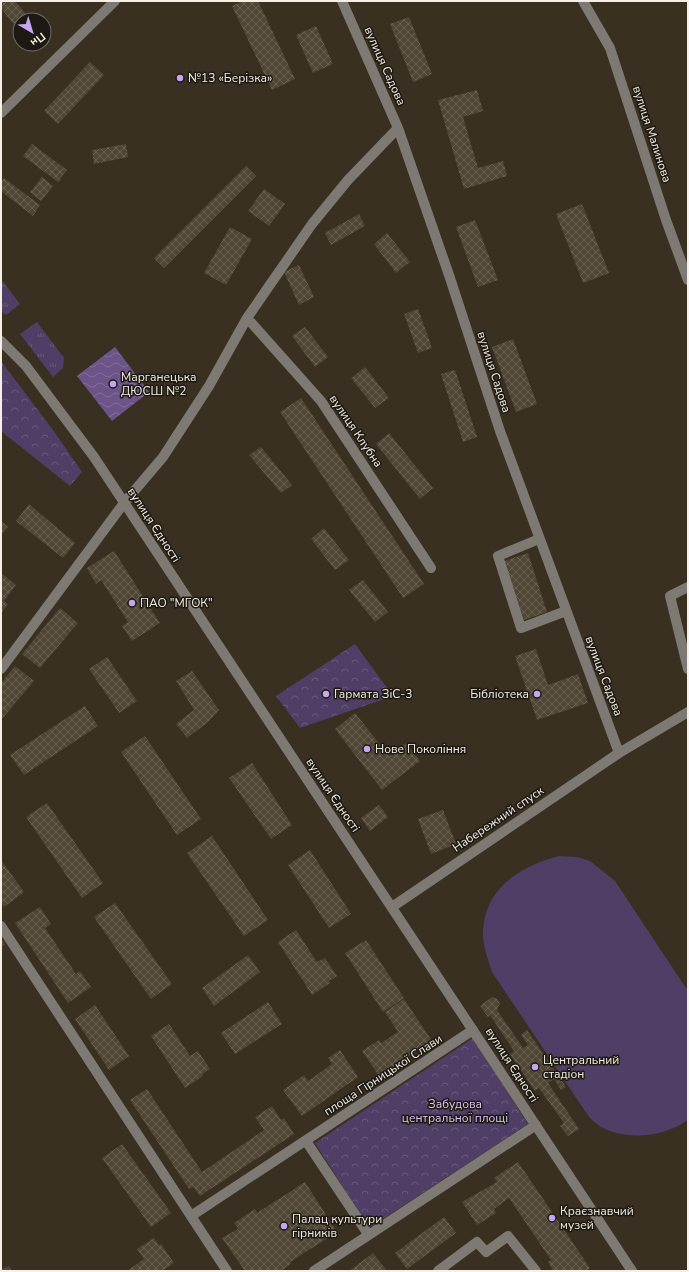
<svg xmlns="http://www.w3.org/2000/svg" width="689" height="1272" viewBox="0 0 689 1272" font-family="'Nunito Sans',sans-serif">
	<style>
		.grass { fill: url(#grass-tufts) }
		.park { fill: url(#park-crowns) }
		.pitch { fill: #4f3e65 }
		.water { fill: url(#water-waves) }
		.building { fill: url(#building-cross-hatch) }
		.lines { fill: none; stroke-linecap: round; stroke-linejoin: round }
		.minor { stroke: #7e7972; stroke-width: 10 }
		.poi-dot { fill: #c6a6f0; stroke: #1d1912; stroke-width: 1.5 }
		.labels { text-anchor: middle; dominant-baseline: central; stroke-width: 3; stroke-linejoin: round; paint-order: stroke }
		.street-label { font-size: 12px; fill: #f5efe5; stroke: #1d1912 }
		.poi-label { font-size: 12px; fill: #f5efe5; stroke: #1d1912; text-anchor: start }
		.park-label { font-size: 12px; fill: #dbc7f7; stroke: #1d1912 }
	</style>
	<defs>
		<pattern id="grass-tufts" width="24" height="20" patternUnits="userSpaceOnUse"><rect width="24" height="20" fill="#4f3e65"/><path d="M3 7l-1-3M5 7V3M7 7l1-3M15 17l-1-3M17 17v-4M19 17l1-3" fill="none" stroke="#695a7b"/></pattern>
		<pattern id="park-crowns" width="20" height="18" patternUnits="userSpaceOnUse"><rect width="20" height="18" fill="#4f3e65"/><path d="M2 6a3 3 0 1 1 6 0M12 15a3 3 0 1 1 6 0" fill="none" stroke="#695a7b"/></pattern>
		<pattern id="water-waves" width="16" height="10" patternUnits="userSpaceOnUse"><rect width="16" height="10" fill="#6c5489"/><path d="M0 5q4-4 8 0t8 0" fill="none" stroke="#826d9a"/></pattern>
		<pattern id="building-cross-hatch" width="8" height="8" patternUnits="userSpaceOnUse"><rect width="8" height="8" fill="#504636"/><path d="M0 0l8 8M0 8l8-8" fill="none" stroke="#6a6153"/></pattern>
	</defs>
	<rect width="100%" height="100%" fill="#393021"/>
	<path class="grass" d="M1 279 20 304 6 315 1 311Z
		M37 322 64 358 63 368 53 377 20 334Z"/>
	<path class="park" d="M1 361 53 430 82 472 70 486 1 431Z
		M355 644 393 696 300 728 276 696Z
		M473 1038 528 1124 369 1228 315 1143Z"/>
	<path class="pitch" d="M559 856 577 857 590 861 615 881 688 991V1120C664 1137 627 1141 601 1127 596 1124 592 1120 589 1117L492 972C488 959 482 945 483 930 486 887 521 866 559 856Z"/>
	<path class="water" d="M115 347 149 392 112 421 77 376Z"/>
	<path class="building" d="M1 1H15L27 15 14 25 1 8Z
		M243 1H258L295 79 272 90 232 6Z
		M409 17 432 74 413 82 390 24Z
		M316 26 333 64 313 73 296 35Z
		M90 62 104 75 58 124 44 111Z
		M477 90 483 111 463 117 478 168 503 161 507 176 464 189 438 100Z
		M32 144 67 170 58 182 23 156Z
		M126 144 128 157 94 164 92 150Z
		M246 166 256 176 164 268 154 258Z
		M42 177 53 186 41 201 30 192Z
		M4 178 40 205 33 216 1 191V182Z
		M264 189 285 204 269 226 248 211Z
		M582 204 609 273 583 283 556 214Z
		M359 214 365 226 331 245 325 233Z
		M475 220 498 280 478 287 456 227Z
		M230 227 252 239 226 285 204 273Z
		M387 233 410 262 396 273 374 244Z
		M299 265 314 297 299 305 284 272Z
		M418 309 432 348 418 353 404 314Z
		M305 327 328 357 315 367 292 336Z
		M513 339 537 404 516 412 492 347Z
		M365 367 389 398 375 408 351 378Z
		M455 370 477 437 463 442 441 374Z
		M301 398 424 584 403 598 280 412Z
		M389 433 433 488 420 499 376 444Z
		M261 447 292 485 281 493 249 455Z
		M29 504 75 543 63 558 16 521Z
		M1 521 8 527 1 535Z
		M324 528 349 560 335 570 311 539Z
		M114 551 160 623 132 641 122 626 128 622 101 580 96 584 87 568Z
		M528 553 547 612 524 620 504 561Z
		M1 573 16 585 4 601 8 604 1 614Z
		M363 580 388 612 375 622 349 590Z
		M60 608 78 623 40 668 22 654Z
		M536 649 548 685 578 674 588 703 537 720 515 656Z
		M107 657 137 701 119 713 89 669Z
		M15 666 34 681 1 720V683Z
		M192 671 219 710 207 723 187 738 176 724 194 710 176 681Z
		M85 706 98 726 24 775 10 755Z
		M355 713 389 756 406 743 420 761 382 790 335 729Z
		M145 736 201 819 177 835 121 752Z
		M252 763 292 825 271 839 229 778Z
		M47 803 103 883 82 898 26 817Z
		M379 805 388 817 370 831 361 818Z
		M443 810 456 844 431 854 418 819Z
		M212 836 268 920 244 936 187 853Z
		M310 850 351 914 329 928 288 865Z
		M1 860 24 892 4 907 1 903Z
		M115 903 172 984 151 999 94 917Z
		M40 907 51 924 45 928 76 974 80 971 91 987 68 1003 15 923Z
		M296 930 317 962 325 958 337 976 329 981 330 983 312 995 278 942Z
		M1 938 5 945 1 947Z
		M366 940 404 998 383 1012 345 953Z
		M248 955 260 972 214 1006 202 988Z
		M492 997 497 999 500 1003 497 1010 523 1048 528 1045 521 1035 527 1030 566 1087 561 1090 554 1079 548 1083 579 1129 568 1136 560 1126 564 1123 539 1088 535 1091 510 1054 514 1051 490 1015 488 1017 480 1006Z
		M404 999 432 1041 379 1076 362 1051 379 1040 381 1043 398 1032 385 1012Z
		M268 1002 282 1024 235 1054 221 1033Z
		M95 1005 129 1056 109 1070 75 1019Z
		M169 1024 190 1056 198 1051 210 1069 202 1074 203 1076 185 1088 151 1036Z
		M340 1050 358 1077 302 1116 283 1090 304 1075 308 1081 332 1064 328 1058Z
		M147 1089 202 1172 264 1130 255 1117 272 1106 281 1120 284 1118 294 1134 200 1196 193 1187 189 1189 130 1100Z
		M122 1144 171 1213 151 1227 102 1158Z
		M518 1162 590 1268 586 1271H553L548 1262 551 1260 509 1198 494 1209 496 1213 477 1225 462 1202 497 1182 494 1178Z
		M305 1182 337 1232 290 1262 291 1264 281 1271H245L222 1238 238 1229 234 1223 255 1209 257 1213Z
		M444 1217 456 1233 407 1269 395 1253Z
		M154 1238 159 1245 161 1244 174 1263 162 1271H127L144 1259 137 1249Z
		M373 1253 387 1271H349Z
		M9 1266 12 1271H1V1270Z"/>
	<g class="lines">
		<path class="minor" d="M342 1 398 128 449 275 500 431 619 753
			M583 1 610 48 666 220 688 280
			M1 113 115 1
			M247 318 321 401 431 568
			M1 341 26 366 94 457 632 1271
			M539 539 498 556 521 628 566 611
			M688 587 670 596 688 669
			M1 669 124 503 163 457 209 386 247 318 312 224 348 180 398 128
			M392 907 619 753 688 712
			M1 926 227 1271
			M306 1141 368 1234
			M191 1216 473 1030
			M314 1271 536 1125
			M438 1271 477 1242 486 1252 508 1236 536 1271"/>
	</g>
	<g class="poi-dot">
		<circle cx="180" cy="78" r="4"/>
		<circle cx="113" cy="384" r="4"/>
		<circle cx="132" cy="603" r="4"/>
		<circle cx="326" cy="694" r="4"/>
		<circle cx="537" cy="694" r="4"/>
		<circle cx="367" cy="749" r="4"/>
		<circle cx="535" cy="1067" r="4"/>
		<circle cx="552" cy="1218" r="4"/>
		<circle cx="284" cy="1226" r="4"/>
	</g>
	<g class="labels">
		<g class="street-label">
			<text transform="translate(385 66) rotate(66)">вулиця Садова</text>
			<text transform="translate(652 134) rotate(72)">вулиця Малинова</text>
			<text transform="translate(494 372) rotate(72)">вулиця Садова</text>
			<text transform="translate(356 431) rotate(56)">вулиця Клубна</text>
			<text transform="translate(154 525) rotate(57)">вулиця Єдності</text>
			<text transform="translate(604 676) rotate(69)">вулиця Садова</text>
			<text transform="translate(333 795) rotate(56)">вулиця Єдності</text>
			<text transform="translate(498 819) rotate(-34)">Набережний спуск</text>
			<text transform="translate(512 1065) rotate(57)">вулиця Єдності</text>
			<text transform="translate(383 1075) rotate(-33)">площа Гірницької Слави</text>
		</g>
		<g class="poi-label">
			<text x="188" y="78">№13 «Берізка»</text>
			<text x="121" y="377">Марганецька<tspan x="121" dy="14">ДЮСШ №2</tspan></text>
			<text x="140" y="603">ПАО "МГОК"</text>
			<text x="334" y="694">Гармата ЗіС-3</text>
			<text x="529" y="694" text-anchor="end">Бібліотека</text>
			<text x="375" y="749">Нове Покоління</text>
			<text x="543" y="1060">Центральний<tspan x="543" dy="14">стадіон</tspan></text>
			<text x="560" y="1211">Краєзнавчий<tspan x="560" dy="14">музей</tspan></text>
			<text x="292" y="1219">Палац культури<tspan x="292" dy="14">гірників</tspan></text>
		</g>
		<g class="park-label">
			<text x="455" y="1104">Забудова<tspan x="455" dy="14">центральної площі</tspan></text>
		</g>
	</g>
	<rect width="689" height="1272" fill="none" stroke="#f5efe5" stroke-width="4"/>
	<g transform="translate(32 32) rotate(142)"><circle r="19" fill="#1d1912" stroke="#736f66"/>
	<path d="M0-3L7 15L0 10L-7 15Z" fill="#c6a6f0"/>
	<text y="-6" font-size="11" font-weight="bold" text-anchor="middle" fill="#f5efe5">Пн</text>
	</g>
</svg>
